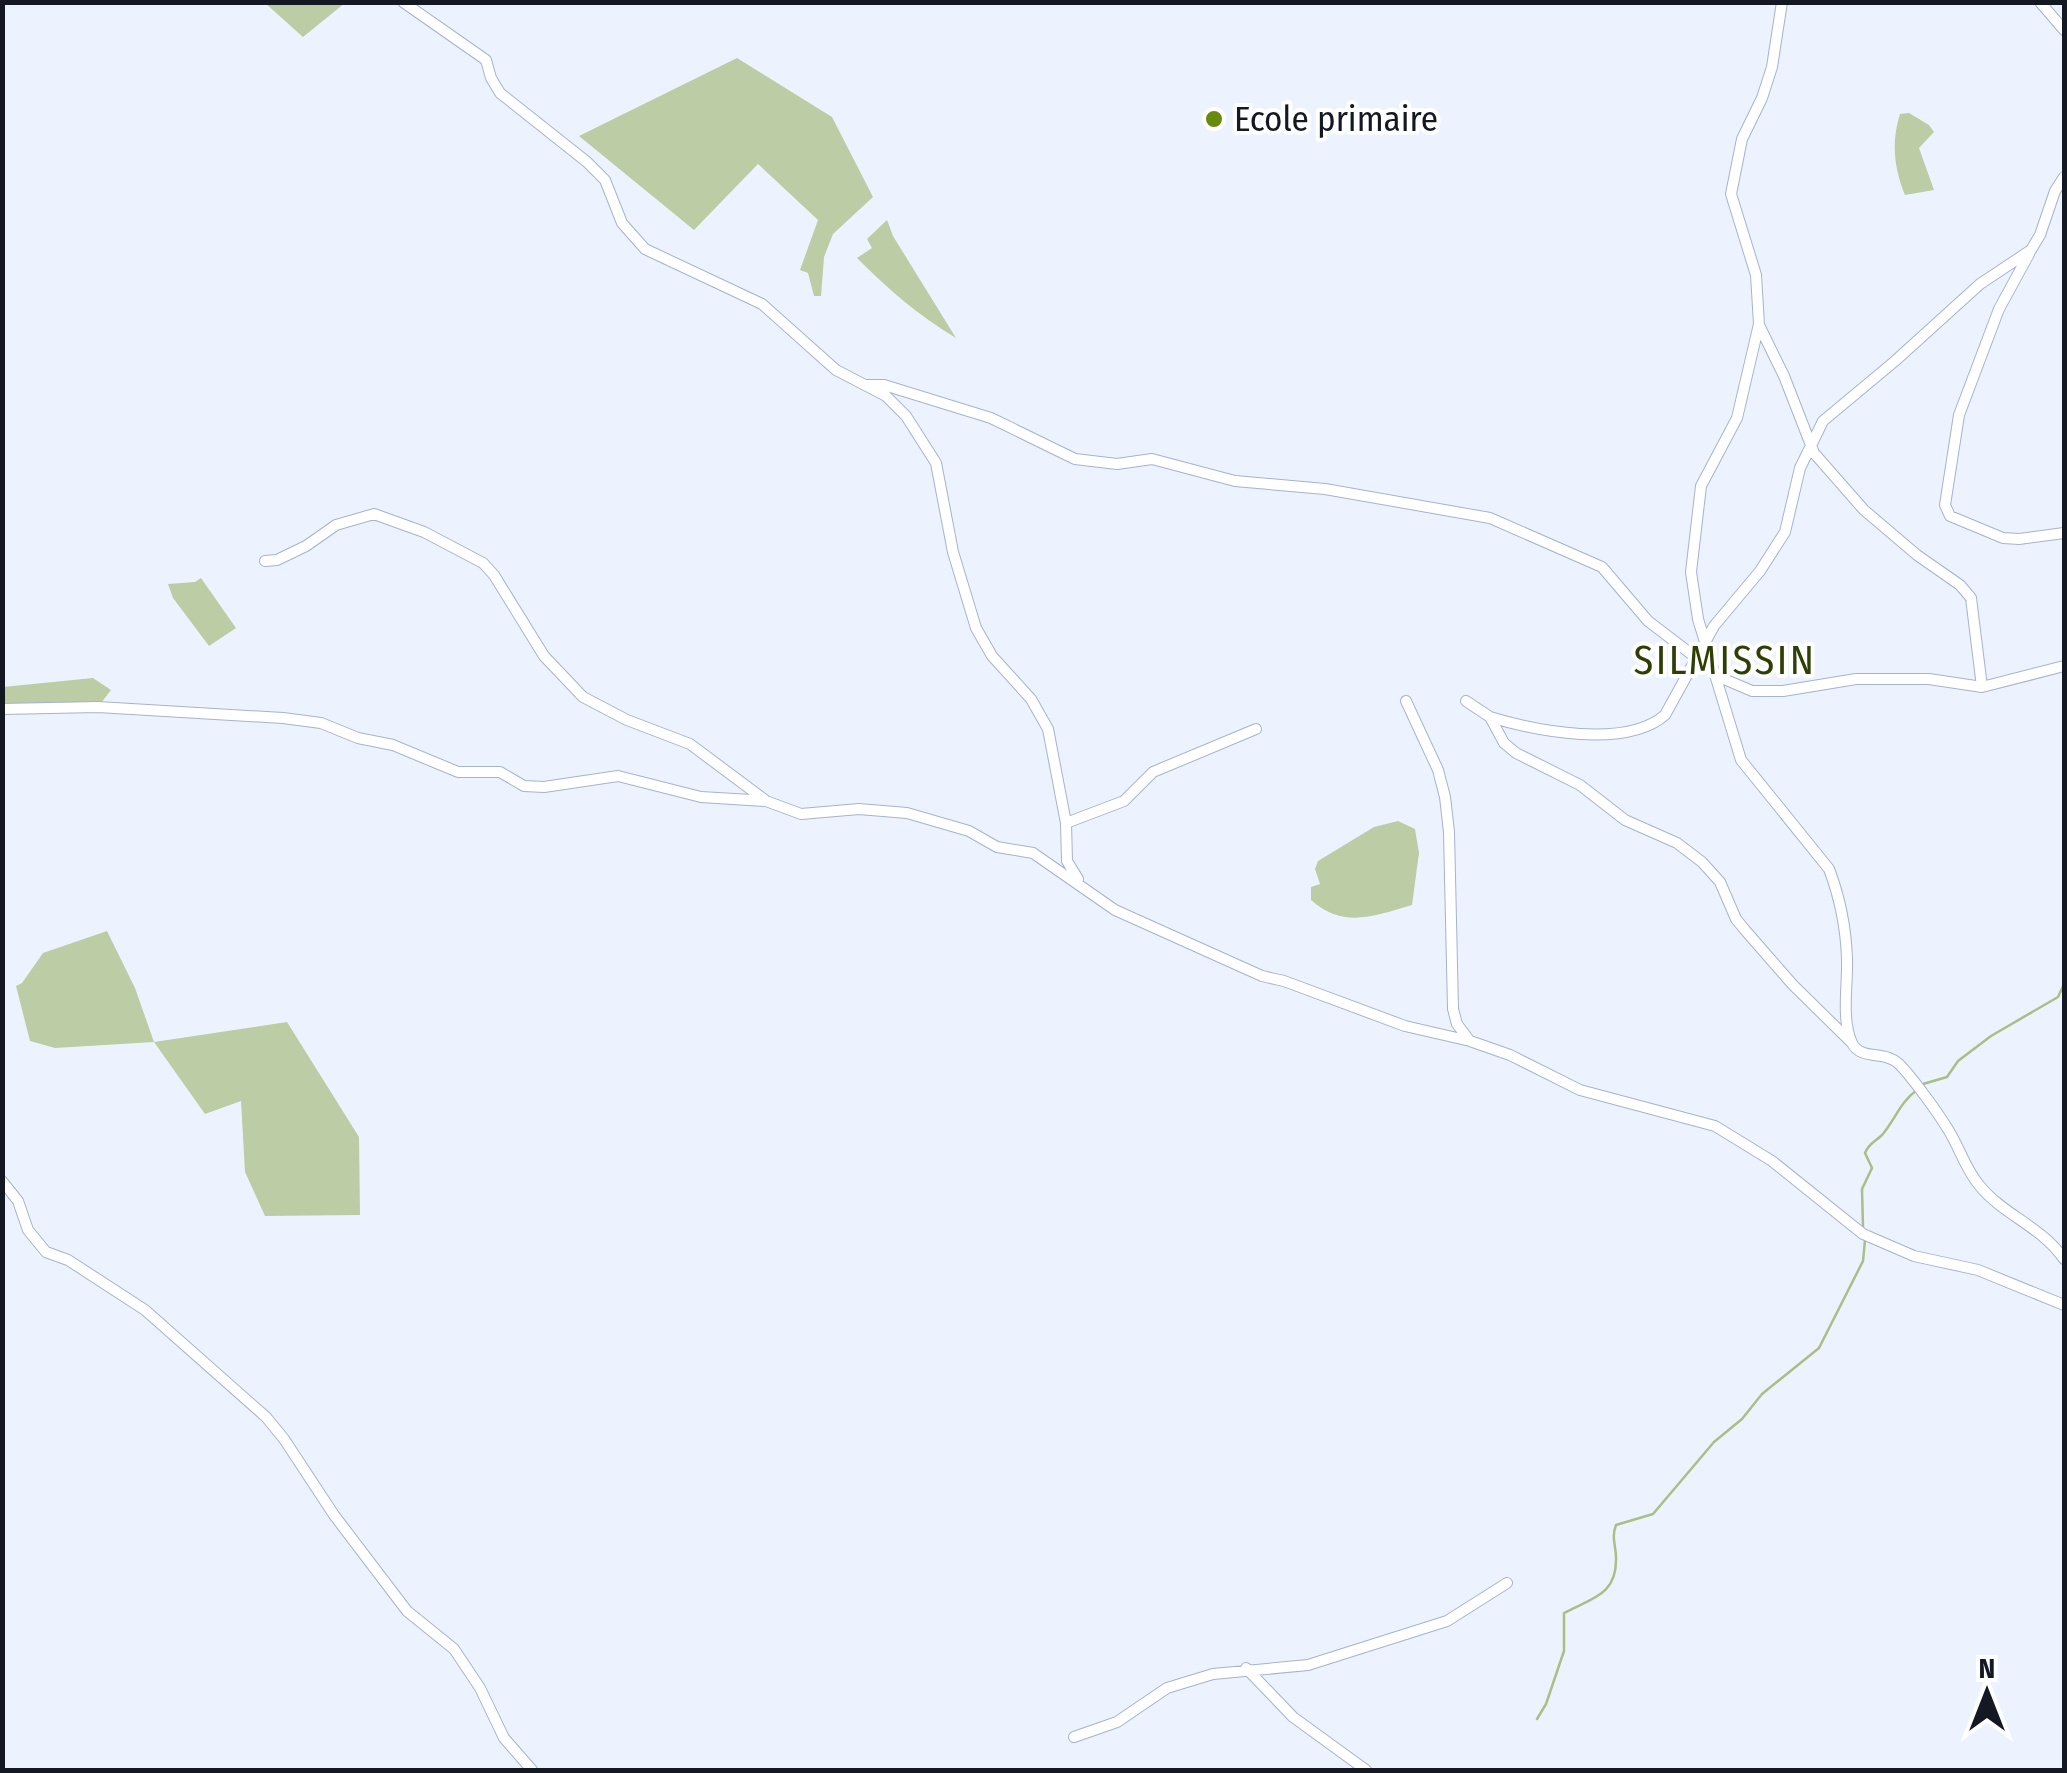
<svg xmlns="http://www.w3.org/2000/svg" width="2067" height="1773" viewBox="0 0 2067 1773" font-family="'Fira Sans Condensed',sans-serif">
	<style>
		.green { fill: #bccca4 }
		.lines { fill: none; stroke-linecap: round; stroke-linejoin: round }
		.stream { stroke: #a9bf86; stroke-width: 2.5 }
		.street-casing { stroke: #a5b3cd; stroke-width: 12 }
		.street { stroke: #fff; stroke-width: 10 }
		.poi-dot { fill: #688a0d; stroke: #fff; stroke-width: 4 }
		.labels { text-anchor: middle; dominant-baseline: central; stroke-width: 8; stroke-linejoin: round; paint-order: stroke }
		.poi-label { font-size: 35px; fill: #131822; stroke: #fff; text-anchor: start }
		.quarter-label { font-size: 40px; letter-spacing: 2.5px; fill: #2e3f06; stroke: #fff }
	</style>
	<rect width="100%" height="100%" fill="#edf3fe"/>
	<path class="green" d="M265 3H345L303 37Z
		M737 58 832 117 873 197 833 234 824 257 821 296H814L808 273 800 270 818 220 758 164 694 230 579 136Z
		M1909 113 1929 125 1934 132 1919 148 1934 190 1905 195C1894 168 1891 142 1900 114Z
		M887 220 893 236 956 338C919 316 888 289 857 258L872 248 867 239Z
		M201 578 236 628 209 646 173 598 168 584 195 582Z
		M93 678 111 690 98 707 3 709V687Z
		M1398 821 1415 829 1419 853 1412 905C1374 916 1343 929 1311 900V887L1320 884 1315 869 1318 861 1374 827Z
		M107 931 135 988 154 1042 287 1022 359 1137 360 1215 265 1216 245 1172 241 1101 205 1114 154 1042 55 1048 30 1041 16 986 22 983 43 953Z"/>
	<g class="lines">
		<path class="stream" d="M1923 1084 1947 1077 1958 1061 1991 1036 2058 997 2064 984
			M1863 1227 1862 1189 1872 1168 1865 1153C1869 1143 1875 1142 1882 1135 1895 1120 1900 1102 1917 1090
			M1537 1719 1546 1704 1564 1651V1613C1592 1598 1617 1595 1616 1558 1616 1545 1611 1538 1616 1525L1653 1514 1714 1442 1742 1419 1762 1394 1819 1348 1863 1261 1865 1240"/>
		<g class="street-casing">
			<path id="street" d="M403 2 486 60 491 78 500 93 587 162 605 180 622 223 645 249 762 304 836 370 886 396 906 416 936 463 953 552 976 628 992 656 1031 699 1048 729 1066 823 1067 861 1078 879
				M1782 2 1772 67 1762 98 1742 139 1731 194 1756 275 1759 324 1737 418 1701 486 1691 572 1698 619 1741 760 1829 869C1840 898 1846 927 1847 959 1848 983 1841 1020 1852 1043 1861 1061 1885 1050 1899 1064 1912 1077 1939 1114 1949 1131 1960 1149 1965 1168 1979 1185 2003 1215 2041 1226 2064 1259
				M2040 2 2064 30
				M2029 254 1999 309 1959 415 1945 505 1950 516 2003 538 2019 539 2064 533
				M1759 325 1784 376 1814 453 1864 510 1917 555 1960 585 1971 598 1982 687
				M867 385H884L991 418 1075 459 1117 464 1152 459 1235 481 1325 489 1490 518 1602 567 1648 621 1724 679 1752 691H1783L1856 679H1929L1982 687 2064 666
				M265 561 277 560 306 546 336 525 374 514 424 532 483 563 494 575 544 656 583 697 627 720 690 744 765 800
				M1406 701 1438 770 1445 797 1449 832 1453 1009 1457 1024 1469 1040
				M1466 701 1490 717 1504 743 1516 753 1580 785 1625 820 1677 843 1702 862 1720 882 1736 919 1745 930 1793 985 1852 1043
				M2 709 98 707 283 718 321 723 358 738 393 745 458 772H500L524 786 544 787 618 776 701 797 766 801 801 814 859 809 907 813 969 831 997 847 1033 853 1115 910 1262 976 1284 981 1405 1026 1470 1041 1510 1055 1580 1090 1715 1126 1772 1161 1863 1234 1914 1256 1978 1270 2064 1305
				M1490 717C1536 731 1626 749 1665 715L1714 626 1760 571 1785 532 1800 468 1823 421 1895 361 1980 284 2031 250 2040 235 2055 191 2064 177
				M1066 823 1124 801 1153 772 1256 729
				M2 1181 18 1201 28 1230 46 1252 68 1260 145 1310 266 1417 284 1439 334 1515 407 1611 454 1649 480 1688 504 1738 532 1770
				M1246 1668 1293 1717 1366 1770
				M1074 1737 1117 1722 1167 1688 1213 1674 1308 1665 1447 1621 1507 1583"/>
		</g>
		<use href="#street" class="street"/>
	</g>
	<circle class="poi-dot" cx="1214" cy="119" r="10"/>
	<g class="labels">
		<g class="poi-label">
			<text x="1234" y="119">Ecole primaire</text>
		</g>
		<g class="quarter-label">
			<text x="1725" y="661">SILMISSIN</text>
		</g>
	</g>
	<rect width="2067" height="1773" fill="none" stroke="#131822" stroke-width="10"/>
	<g transform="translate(1987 1693)" stroke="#ffffff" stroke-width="8" paint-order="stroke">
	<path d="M0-8L18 38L0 25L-18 38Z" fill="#131822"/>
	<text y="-15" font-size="28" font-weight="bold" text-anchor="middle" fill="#131822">N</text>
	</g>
</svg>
